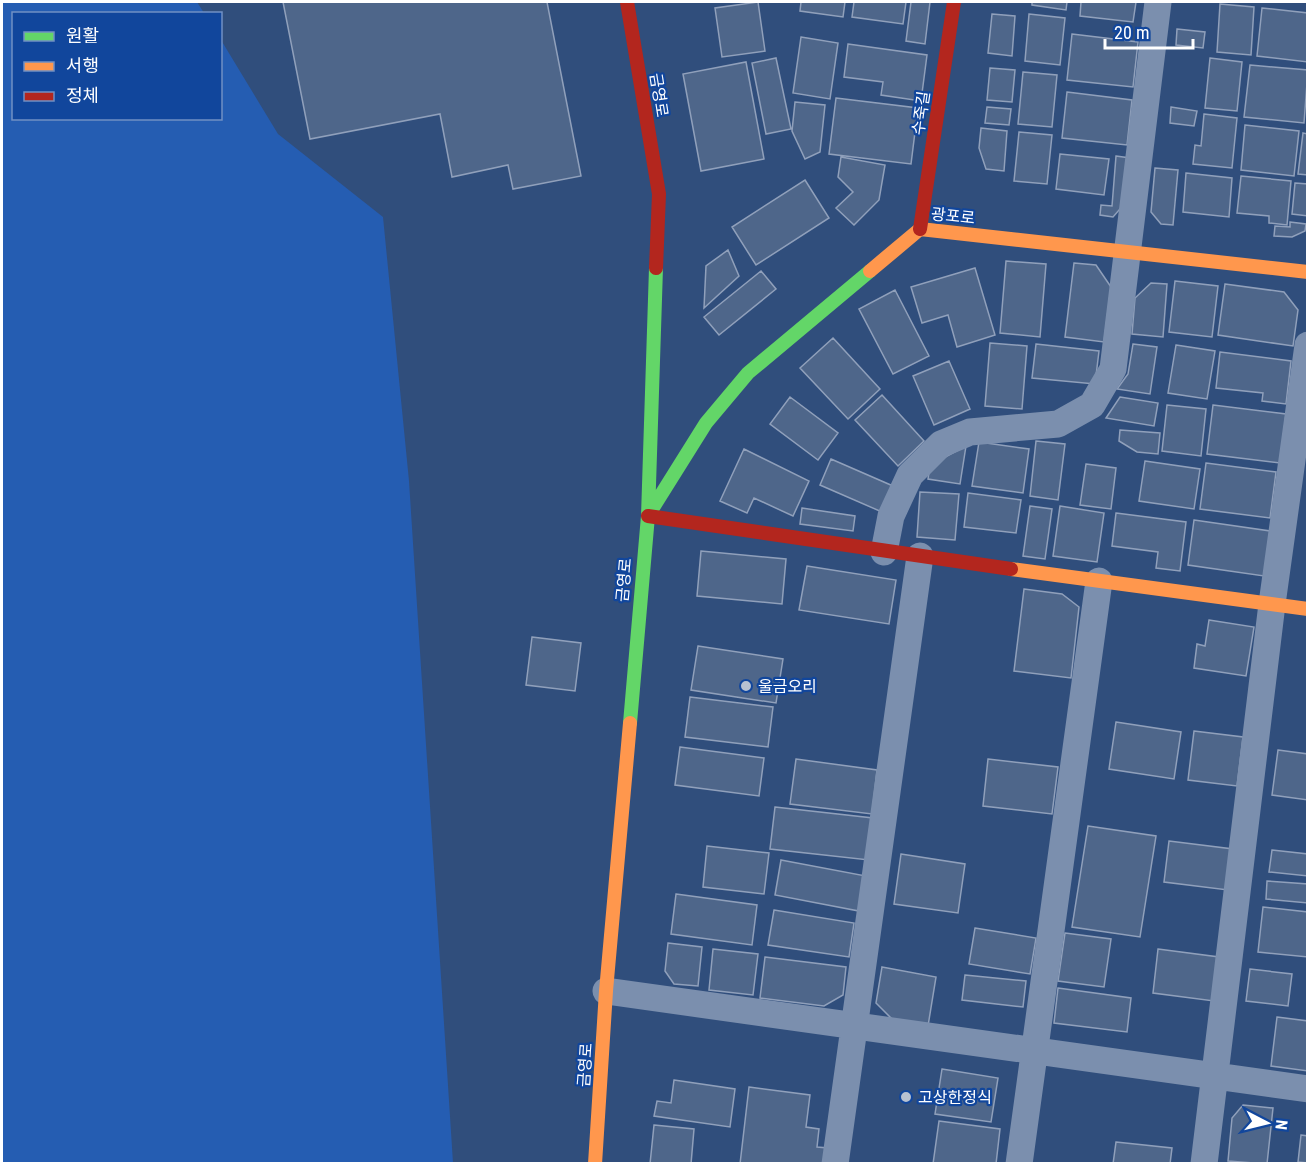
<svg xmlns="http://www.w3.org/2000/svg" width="1309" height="1165" viewBox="0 0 1309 1165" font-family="'Roboto Condensed','Noto Sans KR',sans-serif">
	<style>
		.green { fill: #255db2 }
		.building { fill: #4e668a; stroke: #90a0bb; stroke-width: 1.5 }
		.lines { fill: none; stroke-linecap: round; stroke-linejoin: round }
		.street { stroke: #7b8fae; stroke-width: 27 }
		.fast { stroke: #63d668; stroke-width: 14 }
		.slow { stroke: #ff974d; stroke-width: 14 }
		.jam { stroke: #b3261e; stroke-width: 14 }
		.poi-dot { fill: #b7c1d1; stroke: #11469c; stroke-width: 2 }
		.labels { text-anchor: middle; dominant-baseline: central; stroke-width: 4.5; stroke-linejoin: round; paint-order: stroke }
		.street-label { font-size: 16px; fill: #fff; stroke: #11469c }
		.poi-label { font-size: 16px; fill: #fff; stroke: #11469c; text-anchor: start }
	</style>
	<rect width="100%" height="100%" fill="#304e7c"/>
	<path class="green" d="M2 2H197L204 13 14 14V118H220L221 40 278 134 383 217 409 481 453 1163H2Z"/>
	<path class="building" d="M283 2H547L581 176 513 189 508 165 452 177 440 114 310 139Z
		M758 2 765 51 722 57 715 8Z
		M801 2H845L843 17 800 11Z
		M854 2H906L903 24 852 17Z
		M911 2H930L925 44 906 41Z
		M1032 2H1067L1066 10 1032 5Z
		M1081 2H1136L1133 22 1080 16Z
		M1220 4 1254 7 1251 55 1217 52Z
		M1262 8 1308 13V62L1257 56Z
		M992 14 1015 16 1012 56 988 53Z
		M1029 14 1065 18 1060 65 1025 61Z
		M1177 29 1205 32 1203 48 1176 45Z
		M1072 34 1138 42 1133 87 1067 80Z
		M801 37 838 43 830 99 793 93Z
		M848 44 927 55 921 101 881 95 883 82 844 77Z
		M776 58 791 129 766 134 752 63Z
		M1210 58 1242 62 1237 111 1205 108Z
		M746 62 764 159 701 171 683 74Z
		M1250 65 1308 70 1304 123 1244 117Z
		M990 68 1015 70 1012 102 987 100Z
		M1023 72 1057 75 1052 127 1018 124Z
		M1067 92 1132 100 1127 145 1062 138Z
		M836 98 918 108 911 164 829 154Z
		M795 102 825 105 820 152 805 159 792 131Z
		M987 107 1011 109 1009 125 985 123Z
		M1171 107 1197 111 1194 126 1170 123Z
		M1204 114 1237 118 1232 168 1193 164 1195 145 1201 146Z
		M1245 125 1299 131 1294 176 1241 170Z
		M981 128 1007 131 1004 171 986 169 979 148Z
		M1019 132 1052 135 1047 184 1014 181Z
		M1303 133 1308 134V175L1298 174Z
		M1060 154 1109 159 1104 195 1056 189Z
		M1116 156 1130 158 1127 201 1113 217 1100 215 1101 205 1112 206Z
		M841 157 885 165 879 200 854 225 836 208 853 192 838 177Z
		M1155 168 1178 170 1173 225 1161 224 1151 212Z
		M1186 173 1232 178 1229 217 1183 212Z
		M1241 176 1291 181 1287 225 1269 223V216L1237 213Z
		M805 180 829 218 756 265 732 227Z
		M1295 183 1308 184V216L1292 214Z
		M1290 222 1306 224 1305 231 1292 237 1274 236 1275 226 1290 227Z
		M728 250 739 276 704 308 706 266Z
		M1006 261 1046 264 1040 337 1000 333Z
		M1074 263 1096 265 1111 287 1104 342 1065 337Z
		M975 268 995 335 957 347 948 315 922 323 911 287Z
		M761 271 776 289 719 335 704 317Z
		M1175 281 1218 286 1212 337 1169 332Z
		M1151 283 1167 284 1163 337 1132 334 1135 298Z
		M1225 284 1284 292 1298 310 1293 346 1218 335Z
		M895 290 929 356 893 374 859 309Z
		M833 338 880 389 848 419 800 368Z
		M990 343 1027 346 1022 409 985 406Z
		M1036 344 1099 351 1095 384 1032 378Z
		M1133 344 1157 347 1150 394 1117 389 1128 374Z
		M1176 345 1215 351 1207 399 1168 393Z
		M1220 352 1291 361 1286 404 1262 401 1263 393 1216 388Z
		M949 361 970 409 934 425 913 376Z
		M882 395 924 441 898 466 855 420Z
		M790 397 838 433 818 460 770 424Z
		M1120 397 1158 403 1154 426 1106 418Z
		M1167 405 1206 409 1201 456 1162 451Z
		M1213 405 1286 414 1280 463 1207 454Z
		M1120 430 1160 433 1158 454 1137 452 1119 441Z
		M1036 441 1065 444 1058 500 1030 496Z
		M979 442 1029 449 1023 493 972 486Z
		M966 446 960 484 928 479 930 465Z
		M744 449 809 481 793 516 754 498 747 513 720 501Z
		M831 459 893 486 882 512 820 485Z
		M1145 461 1200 469 1194 509 1139 501Z
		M1206 463 1276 472 1270 518 1200 509Z
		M1086 464 1116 468 1111 509 1080 505Z
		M920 492 959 494 955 540 917 537Z
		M968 493 1021 500 1016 533 964 527Z
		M1030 506 1052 509 1045 559 1023 556Z
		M1060 506 1104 513 1097 562 1053 556Z
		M802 508 855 516 853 531 800 524Z
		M1116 513 1186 522 1180 571 1156 568 1158 552 1112 546Z
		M1194 520 1270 531 1264 576 1188 565Z
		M701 551 786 559 782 604 697 596Z
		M807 566 896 580 889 624 799 610Z
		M1024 589 1062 594 1079 607 1071 678 1014 671Z
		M1209 620 1254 627 1246 676 1194 668 1197 644 1205 646Z
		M532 637 581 643 575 691 526 685Z
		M698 646 783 659 776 703 691 690Z
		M690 697 773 707 768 747 685 737Z
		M1116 722 1181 732 1174 779 1109 769Z
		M1194 731 1243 737 1237 786 1188 780Z
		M680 747 764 758 759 796 675 785Z
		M1278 750 1308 754V800L1272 795Z
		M796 759 877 770 872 814 790 804Z
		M988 759 1058 767 1052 814 983 806Z
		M775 807 873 818 869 860 770 849Z
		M1088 826 1156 836 1140 937 1072 927Z
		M1169 841 1233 849 1228 890 1164 882Z
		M707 846 769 853 764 894 703 887Z
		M1272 850 1308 854V876L1269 872Z
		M901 854 965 864 958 913 894 904Z
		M781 860 866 876 859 911 775 895Z
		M1267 881 1308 884V903L1266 899Z
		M676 894 757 905 752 945 671 934Z
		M1263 907 1308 912V957L1258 952Z
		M774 910 854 923 849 957 768 945Z
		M975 928 1036 938 1030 974 969 964Z
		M1065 933 1111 939 1104 987 1058 981Z
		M668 943 702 947 698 986 674 984 665 971Z
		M713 949 758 954 753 995 709 990Z
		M1158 949 1219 957 1214 1001 1153 993Z
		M765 957 846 967 843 995 824 1006 760 998Z
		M882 967 936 977 928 1026 894 1021 876 1003Z
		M1250 969 1292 974 1288 1006 1246 1001Z
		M965 975 1026 981 1023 1007 962 1000Z
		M1058 988 1131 998 1127 1032 1054 1023Z
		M1277 1017 1308 1021V1071L1271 1066Z
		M942 1069 998 1078 991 1122 935 1114Z
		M674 1080 735 1089 730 1127 654 1116 657 1101 671 1103Z
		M749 1087 810 1095 806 1127 819 1129 817 1147 828 1148 826 1164H740Z
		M1243 1105 1273 1108 1267 1164 1228 1161 1232 1118Z
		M939 1121 1000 1129 996 1164H933Z
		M654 1125 694 1129 691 1164H650Z
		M1301 1135 1308 1136V1163L1298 1162Z
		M1116 1142 1172 1148 1170 1164H1113Z"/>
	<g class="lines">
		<path class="street" d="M884 552 891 516 910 475 941 444 970 432 1058 424 1092 405 1113 369 1158 2
			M606 991 1308 1089
			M835 1164 920 556
			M1019 1164 1099 581
			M1204 1164 1272 604 1308 345"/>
		<path class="fast" d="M649 514 706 423 748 373 870 271
			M630 723 648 516 656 268"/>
		<path class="slow" d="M870 271 920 229 1308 272
			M1011 569 1308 609
			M595 1164 606 991 630 723"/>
		<path class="jam" d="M627 2 659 194 656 268
			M920 229 954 2
			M648 516 1011 569"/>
	</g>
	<g class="poi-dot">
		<circle cx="746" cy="686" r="6"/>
		<circle cx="906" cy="1097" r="6"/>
	</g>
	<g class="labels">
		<g class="street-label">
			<text transform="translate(659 95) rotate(81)">금영로</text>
			<text transform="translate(921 113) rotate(-82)">수죽길</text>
			<text transform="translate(953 216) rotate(6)">광포로</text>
			<text transform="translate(624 580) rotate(-85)">금영로</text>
			<text transform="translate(585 1065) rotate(-86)">금영로</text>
		</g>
		<g class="poi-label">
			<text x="758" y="686">울금오리</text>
			<text x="918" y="1097">고상한정식</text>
		</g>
	</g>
	<rect width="1309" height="1165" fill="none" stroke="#ffffff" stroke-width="6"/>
	<rect x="12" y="12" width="210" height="108" fill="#11469c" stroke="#7090c4" stroke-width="1.5"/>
	<rect x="24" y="32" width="30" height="9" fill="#63d668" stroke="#7090c4" stroke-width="1.5"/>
	<text x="66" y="42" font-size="18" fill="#ffffff">원활</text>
	<rect x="24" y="62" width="30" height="9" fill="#ff974d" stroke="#7090c4" stroke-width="1.5"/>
	<text x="66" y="72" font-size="18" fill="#ffffff">서행</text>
	<rect x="24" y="92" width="30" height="9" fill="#b3261e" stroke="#7090c4" stroke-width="1.5"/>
	<text x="66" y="102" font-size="18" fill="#ffffff">정체</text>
	<g transform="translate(1267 1123) rotate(97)" stroke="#11469c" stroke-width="4.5" paint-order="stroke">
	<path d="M0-4.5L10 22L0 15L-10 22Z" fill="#ffffff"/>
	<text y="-9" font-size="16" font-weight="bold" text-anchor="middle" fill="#ffffff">N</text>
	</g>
	<path d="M1105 39v9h88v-9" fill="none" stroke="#ffffff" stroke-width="3"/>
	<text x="1114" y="39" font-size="18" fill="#ffffff" stroke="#11469c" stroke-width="4.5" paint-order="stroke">20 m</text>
</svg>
